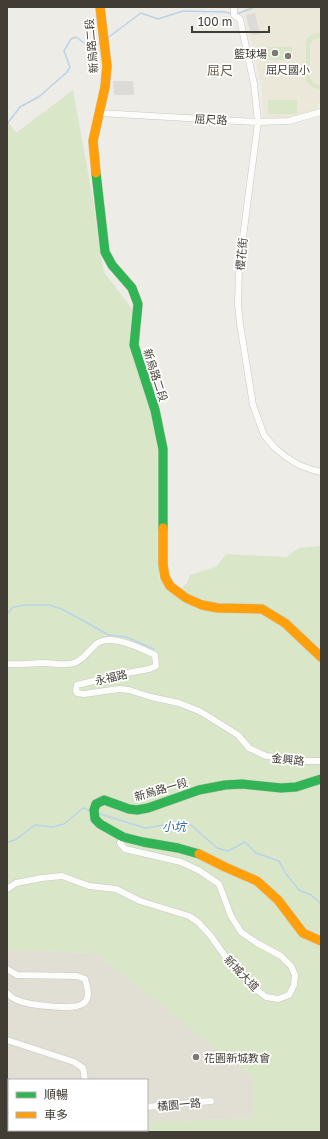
<svg xmlns="http://www.w3.org/2000/svg" width="328" height="1139" viewBox="0 0 328 1139" font-family="'Golos Text','Noto Sans TC',sans-serif">
	<style>
		.residential { fill: #e1ded4 }
		.education { fill: #ebe7d9 }
		.green { fill: #d9e6c8 }
		.parking { fill: #dcdbd7 }
		.lines { fill: none; stroke-linecap: round; stroke-linejoin: round }
		.stream { stroke: #b9d3e9; stroke-width: 1.5 }
		.street-casing { stroke: #c9c8c3; stroke-width: 7 }
		.fast-casing { stroke: #cec8b6; stroke-width: 10 }
		.slow-casing { stroke: #cec8b6; stroke-width: 10 }
		.street { stroke: #fcfcfb; stroke-width: 6 }
		.fast { stroke: #30b455; stroke-width: 9 }
		.slow { stroke: #ff9f0a; stroke-width: 9 }
		.poi-dot { fill: #7e7a73; stroke: #fff; stroke-width: 1.5 }
		.labels { text-anchor: middle; dominant-baseline: central; stroke-width: 3.5; stroke-linejoin: round; paint-order: stroke }
		.street-label { font-size: 11px; fill: #423d34; stroke: #fff }
		.poi-label { font-size: 11px; fill: #423d34; stroke: #fff; text-anchor: end }
		.water-label { font-size: 12px; font-style: italic; fill: #366fa5; stroke: #fff }
		.quarter-label { font-size: 13px; fill: #645c4c; stroke: #fff }
	</style>
	<rect width="100%" height="100%" fill="#edece7"/>
	<path class="residential" d="M7 950 96 953 253 1077 254 1118 147 1122V1080H9V1118L7 1119Z"/>
	<path class="education" d="M243 7H321V103L318 104 316 110 302 114 288 117 263 118 262 88Z"/>
	<path class="green" d="M316 33H321V37L312 40 310 44V78C313 83 316 85 321 85V89C314 89 310 87 306 81V40L308 37Z
		M257 47H292V60H257Z
		M73 90 94 205 98 240 104 272 132 309 129 343 153 418 158 447 162 532 159 577 167 589 176 593 187 583 190 575 216 567 226 554 286 557 299 548 321 546V1132H7V1119L9 1118V1130H147V1122L254 1118 252 1077 96 953 7 950V120L16 133Z
		M268 100H297V114H268Z"/>
	<path class="parking" d="M255 13 260 34 251 35 246 15Z
		M113 81H133L134 95H114Z"/>
	<g class="lines">
		<path class="stream" d="M237 14 255 7
			M106 39 141 13 158 19 183 11 225 12 232 14
			M7 124 20 107 40 96 67 72 70 67 64 51 71 39 76 37C83 42 91 50 100 43
			M7 614 13 607 25 605H49L62 609 109 635 126 637 154 649
			M97 813 145 828 170 824 191 825 217 848 228 851 245 842 256 853 279 861 286 874 299 890 311 895 321 904
			M7 842 15 840 35 825 52 827 64 824 83 808 91 811"/>
		<g class="street-casing">
			<path id="street" d="M234 7V15L240 19 254 84 258 122 239 268 238 305 240 324 253 405 264 435 275 448 286 457 299 465 313 470 321 472
				M99 113 258 122 289 121 321 112
				M7 664C19 665 31 663 44 663 54 663 64 666 74 663 82 661 89 651 95 645 110 632 140 648 155 655L156 666 149 669 122 674 77 685 76 691 77 693 84 694 119 689 129 690 151 697 179 703 199 711 206 715 238 735 249 748 266 756 307 761H321
				M7 889 16 883 42 878 62 876 89 886 116 889 140 901 189 916 198 922 210 935 227 959 252 986 266 997 278 999 289 995 294 985 295 975 291 966 281 956 257 943 241 932 231 916 219 884 200 871 181 862 125 849 120 843 123 837
				M7 969 17 975 77 976 85 979C87 987 91 996 84 1003 75 1011 28 1005 17 1000 14 999 10 996 7 993
				M7 1040 74 1062 83 1068 85 1080
				M7 1085 9 1086
				M147 1107 211 1101"/>
		</g>
		<g class="fast-casing">
			<path id="fast" d="M96 173 105 252 112 265 132 288 138 304 134 345 155 410 163 449V528
				M199 854 178 848 143 842 123 837 100 824 95 819 94 810 96 804 104 800 129 809 137 810 148 808 199 790 225 785 242 784 281 788 296 787 321 779"/>
		</g>
		<g class="slow-casing">
			<path id="slow" d="M96 173 93 141 105 87 107 66 100 7
				M163 528V565L165 577 170 586 186 598 202 605 218 608 262 609 285 623 321 657
				M199 854 225 867 257 881 278 900 303 933 321 941"/>
		</g>
		<use href="#street" class="street"/>
		<use href="#fast" class="fast"/>
		<use href="#slow" class="slow"/>
	</g>
	<g class="poi-dot">
		<circle cx="275" cy="53" r="4"/>
		<circle cx="288" cy="56" r="4"/>
		<circle cx="196" cy="1057" r="4"/>
	</g>
	<g class="labels">
		<g class="street-label">
			<text transform="translate(91 46) rotate(-95)">新烏路二段</text>
			<text transform="translate(211 119) rotate(3)">屈尺路</text>
			<text transform="translate(241 254) rotate(-84)">櫻花街</text>
			<text transform="translate(156 375) rotate(72)">新烏路二段</text>
			<text transform="translate(111 677) rotate(-13)">永福路</text>
			<text transform="translate(288 759) rotate(6)">金興路</text>
			<text transform="translate(161 789) rotate(-16)">新烏路一段</text>
			<text transform="translate(242 973) rotate(46)">新城大道</text>
			<text transform="translate(179 1104) rotate(-5)">橘園一路</text>
		</g>
		<g class="poi-label">
			<text x="267" y="53">籃球場</text>
			<text x="288" y="69" text-anchor="middle">屈尺國小</text>
			<text x="204" y="1057" text-anchor="start">花園新城教會</text>
		</g>
		<g class="water-label">
			<text x="174" y="826">小坑</text>
		</g>
		<g class="quarter-label">
			<text x="220" y="70">屈尺</text>
		</g>
	</g>
	<rect width="328" height="1139" fill="none" stroke="#423d34" stroke-width="16"/>
	<rect x="8" y="1079" width="140" height="52" fill="#ffffff" stroke="#b3b1ae"/>
	<rect x="16" y="1092" width="20" height="6" fill="#30b455" stroke="#b3b1ae"/>
	<text x="44" y="1099" font-size="12" fill="#423d34">順暢</text>
	<rect x="16" y="1112" width="20" height="6" fill="#ff9f0a" stroke="#b3b1ae"/>
	<text x="44" y="1119" font-size="12" fill="#423d34">車多</text>
	<path d="M192 26v6h77v-6" fill="none" stroke="#423d34" stroke-width="2"/>
	<text x="198" y="26" font-size="12" fill="#423d34" stroke="#ffffff" stroke-width="3" paint-order="stroke">100 m</text>
</svg>
